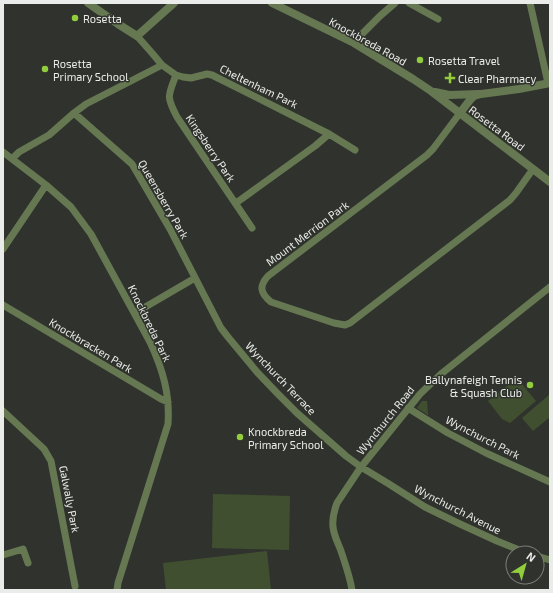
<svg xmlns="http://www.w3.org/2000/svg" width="553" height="593" viewBox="0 0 553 593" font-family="'Exo 2',sans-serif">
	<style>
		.grass { fill: url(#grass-tufts) }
		.green { fill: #404f30 }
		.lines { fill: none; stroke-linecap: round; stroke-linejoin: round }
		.minor { stroke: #667852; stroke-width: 7 }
		.tertiary { stroke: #667852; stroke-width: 8 }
		.poi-dot { fill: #92cd3e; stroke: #30332d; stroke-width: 1.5 }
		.labels { text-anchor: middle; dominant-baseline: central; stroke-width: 3; stroke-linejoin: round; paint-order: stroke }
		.poi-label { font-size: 11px; fill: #eaece9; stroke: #30332d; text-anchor: start }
		.street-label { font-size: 11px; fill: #eaece9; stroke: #30332d }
	</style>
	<defs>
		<pattern id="grass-tufts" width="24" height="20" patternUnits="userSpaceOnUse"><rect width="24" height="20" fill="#404f30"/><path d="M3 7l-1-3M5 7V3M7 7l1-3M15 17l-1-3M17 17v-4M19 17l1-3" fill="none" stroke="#5c684e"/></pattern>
	</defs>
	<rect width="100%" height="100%" fill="#30332d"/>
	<path class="grass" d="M422 401H427L428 415 417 408Z"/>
	<path class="green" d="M517 378 536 401 510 423 502 419 488 401Z
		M550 394V417L533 431 522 418Z
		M213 494 290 496 289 550 212 548Z
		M267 551 271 590H166L163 563Z"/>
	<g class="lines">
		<path class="minor" d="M409 3 438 19
			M530 3 548 83
			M137 36 152 53 162 65 176 75 183 77 191 78 207 74 212 75 329 134 355 150
			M354 43 359 37 380 16 395 3
			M176 75C168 96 166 96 177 117L252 228
			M74 113 132 164 170 229 221 328 228 337 257 372 277 393 297 413 346 456 361 467 389 484 425 507 460 524 497 541 527 553
			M460 113 433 149 427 155 268 276C259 286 260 293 271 302L334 323 345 325 350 323 510 200 516 193 533 169
			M3 152 46 185 71 207 91 234 150 342C163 370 170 394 168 424L118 583 117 590
			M13 158 19 152 49 135 74 113 86 104 162 65
			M236 203 315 146 329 134
			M3 249 46 185
			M3 305 161 399 168 402
			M135 313 195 278
			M408 408 448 433 486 453 550 482
			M3 411 44 449 51 461 75 586
			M3 555 23 549 28 563
			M537 556 550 560
			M352 590C350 577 345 563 341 551 338 543 334 536 333 527 332 519 334 511 337 503L361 467 420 394 441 374 550 287"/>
		<path class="tertiary" d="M88 3 118 24 137 36 174 3
			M272 3 354 43 413 79 431 91 550 182
			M435 92 449 95 479 94
			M460 113 470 100 474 96 481 94 519 89 550 83"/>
	</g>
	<g class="poi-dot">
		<circle cx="75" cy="18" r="4"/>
		<circle cx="420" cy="60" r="4"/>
		<circle cx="45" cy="69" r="4"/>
		<path d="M448 72h4v4h4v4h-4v4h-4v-4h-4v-4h4z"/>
		<circle cx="530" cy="385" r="4"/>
		<circle cx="240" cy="437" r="4"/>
	</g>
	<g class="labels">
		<g class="poi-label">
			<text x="83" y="18">Rosetta</text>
			<text x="428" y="60">Rosetta Travel</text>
			<text x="53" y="63">Rosetta<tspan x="53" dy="13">Primary School</tspan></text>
			<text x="458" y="78">Clear Pharmacy</text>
			<text x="522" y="379" text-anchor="end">Ballynafeigh Tennis<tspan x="522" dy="13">&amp; Squash Club</tspan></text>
			<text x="248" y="431">Knockbreda<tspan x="248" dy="13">Primary School</tspan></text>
		</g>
		<g class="street-label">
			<text transform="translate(368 41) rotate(29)">Knockbreda Road</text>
			<text transform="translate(259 86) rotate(26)">Cheltenham Park</text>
			<text transform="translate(497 128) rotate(37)">Rosetta Road</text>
			<text transform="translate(211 148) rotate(56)">Kingsberry Park</text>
			<text transform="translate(164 199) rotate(60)">Queensberry Park</text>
			<text transform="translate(307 233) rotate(-37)">Mount Merrion Park</text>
			<text transform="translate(150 323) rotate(64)">Knockbreda Park</text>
			<text transform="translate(91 345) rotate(31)">Knockbracken Park</text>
			<text transform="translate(281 378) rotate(46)">Wynchurch Terrace</text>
			<text transform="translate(385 420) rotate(-51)">Wynchurch Road</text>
			<text transform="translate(483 437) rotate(27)">Wynchurch Park</text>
			<text transform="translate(70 499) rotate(79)">Galwally Park</text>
			<text transform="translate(458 509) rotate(27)">Wynchurch Avenue</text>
		</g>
	</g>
	<rect width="553" height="593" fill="none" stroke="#eaece9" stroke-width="8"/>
	<g transform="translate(525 565) rotate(37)"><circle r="19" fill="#30332d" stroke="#7a7d78"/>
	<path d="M0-3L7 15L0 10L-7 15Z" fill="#92cd3e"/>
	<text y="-6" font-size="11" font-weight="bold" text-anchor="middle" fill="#eaece9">N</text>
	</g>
</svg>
